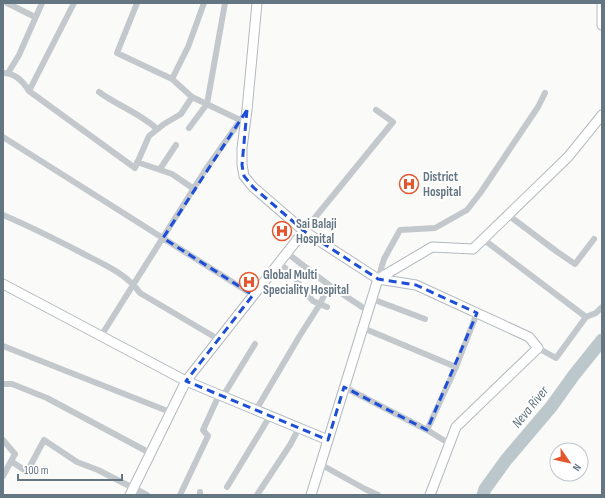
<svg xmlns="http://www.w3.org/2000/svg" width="605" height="498" viewBox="0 0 605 498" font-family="'Sofia Sans Condensed',sans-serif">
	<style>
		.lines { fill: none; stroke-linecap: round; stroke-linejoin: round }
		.river { stroke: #bbc7cb; stroke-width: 13 }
		.secondary-casing { stroke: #b3babf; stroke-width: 11 }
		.street { stroke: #c3c8cc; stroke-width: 6 }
		.secondary { stroke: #fff; stroke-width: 9 }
		.marked { fill: none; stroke: #1d4ed8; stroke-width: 3; stroke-dasharray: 8 5; stroke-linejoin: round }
		.labels { text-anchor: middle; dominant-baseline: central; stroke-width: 4; stroke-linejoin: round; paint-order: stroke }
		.poi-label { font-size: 13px; font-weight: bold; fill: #657683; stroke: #fff; text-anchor: start }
		.water-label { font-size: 14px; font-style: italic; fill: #60757c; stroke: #fff }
	</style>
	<rect width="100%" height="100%" fill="#fafaf8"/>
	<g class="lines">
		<path class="river" d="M483 495 485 489 506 460 551 407 574 375 602 340"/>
		<g class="secondary-casing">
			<path id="secondary" d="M257 3 247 110 242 148V165L244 176 253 187 304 231 378 279 432 247 473 249 568 157 602 115
				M602 3V25
				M3 284 186 381 328 440
				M130 495 186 381 304 231
				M311 495 378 279 416 285 529 337 538 348 456 427 430 495"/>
		</g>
		<path class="street" d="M7 3 35 17
			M74 3 29 91 135 168 149 136 164 124 181 114 192 97 240 120
			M137 3 117 53 172 79 192 97
			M3 73C15 73 23 81 29 91
			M8 73 19 55 42 3
			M172 79 188 47 204 3
			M99 92C118 106 140 113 157 129
			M189 128 207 104 225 3
			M3 137 253 295
			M137 162 172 174 194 189
			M160 169 176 145
			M3 215C29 226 55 239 80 252 101 263 126 273 140 293L218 339
			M508 215 556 251 575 264 594 239
			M304 231 393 122 376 110
			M483 239 586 317 596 313 602 307
			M287 253 329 285 368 311
			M279 263 294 275 301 288 313 301 327 307
			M378 279 384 259 400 230 435 228 467 210 481 192 538 107 545 93
			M372 299 425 319
			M363 328 456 367 477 313
			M101 336 206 169 242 118
			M3 346 170 412
			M538 348 556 358 586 317
			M3 384H12L47 398 150 453
			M344 387 427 430
			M223 396 255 344
			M256 410 299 337 320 304 329 285
			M3 440 15 454 3 476
			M450 444 427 430 456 367
			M11 461 27 472 44 440 77 462 98 470 147 495
			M320 464 365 489 378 495
			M227 487 270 416
			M200 492V495
			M180 495 208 436 203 430 219 395
			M257 495 290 445 299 428"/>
		<use href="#secondary" class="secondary"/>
	</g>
	<path class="marked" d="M247 110 242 165 244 176 253 187 304 231 378 279 416 285 477 313 427 430 344 387 328 440 186 381 253 295 163 238Z"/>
	<defs>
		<g id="hospital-ring" transform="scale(1)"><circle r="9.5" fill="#fff" stroke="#e4572e" stroke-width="1.5"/><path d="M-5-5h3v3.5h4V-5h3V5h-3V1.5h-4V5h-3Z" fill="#e4572e"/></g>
	</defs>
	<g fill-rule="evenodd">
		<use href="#hospital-ring" x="409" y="184"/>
		<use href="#hospital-ring" x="282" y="231"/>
		<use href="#hospital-ring" x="249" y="282"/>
	</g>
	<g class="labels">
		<g class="poi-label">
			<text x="423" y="177">District<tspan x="423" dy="15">Hospital</tspan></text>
			<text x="296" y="224">Sai Balaji<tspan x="296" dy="15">Hospital</tspan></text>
			<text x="263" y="275">Global Multi<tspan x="263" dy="15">Speciality Hospital</tspan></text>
		</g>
		<g class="water-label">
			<text transform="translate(530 407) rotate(-51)">Neva River</text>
		</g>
	</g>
	<rect width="605" height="498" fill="none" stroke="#657683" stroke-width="8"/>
	<g transform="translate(569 462) rotate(124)"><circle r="19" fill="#ffffff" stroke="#c1c8cd"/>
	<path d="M0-3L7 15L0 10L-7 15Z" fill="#e4572e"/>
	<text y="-6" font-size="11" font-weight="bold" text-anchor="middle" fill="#657683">N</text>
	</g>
	<path d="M18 474v6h104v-6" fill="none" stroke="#657683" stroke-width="2"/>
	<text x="24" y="474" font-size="12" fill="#657683" stroke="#ffffff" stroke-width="3" paint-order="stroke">100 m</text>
</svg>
